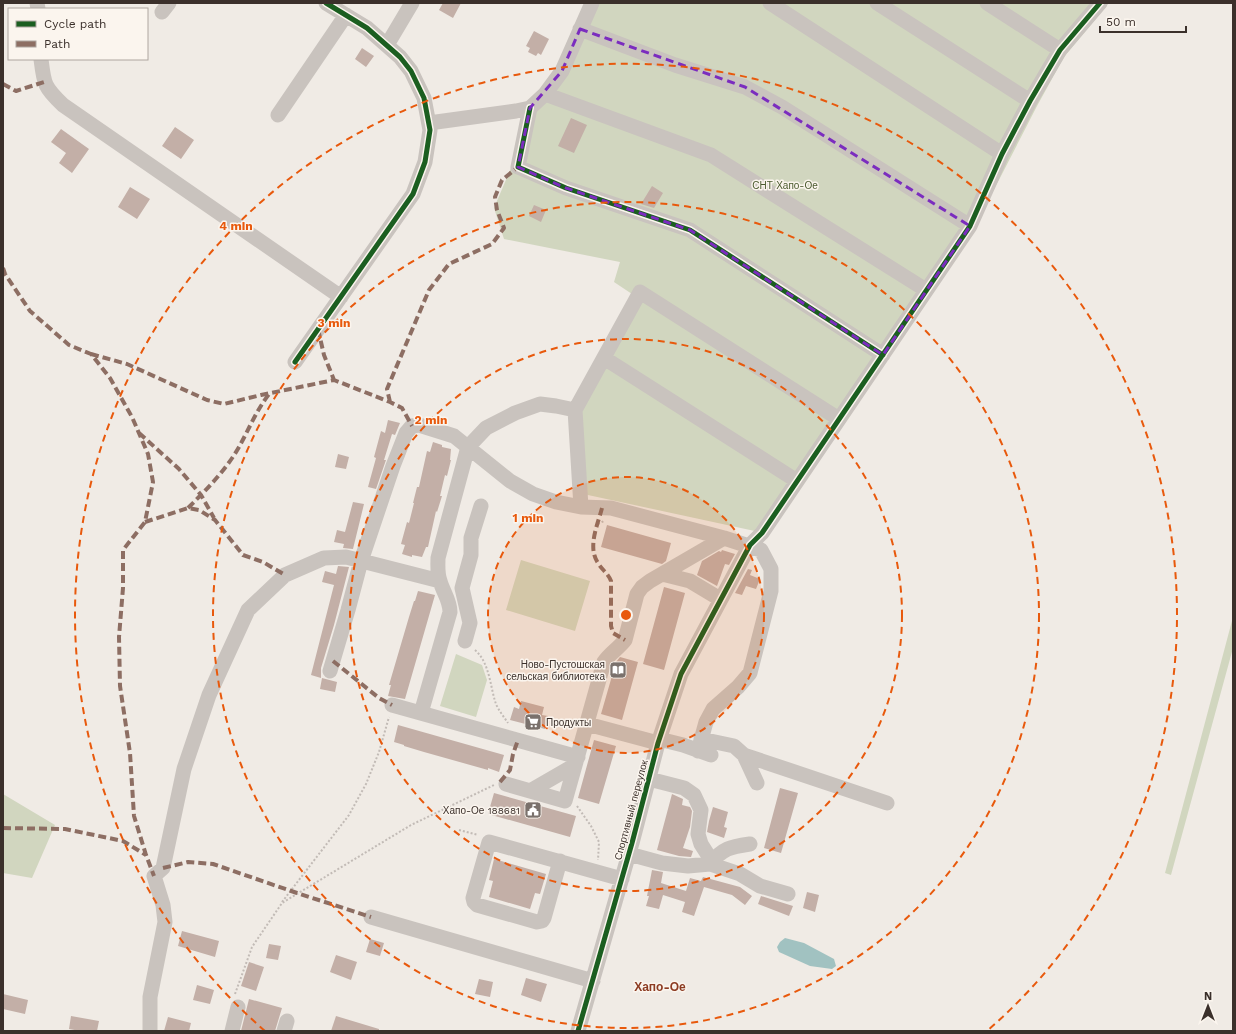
<svg xmlns="http://www.w3.org/2000/svg" width="1236" height="1034" viewBox="0 0 1236 1034" font-family="'Work Sans',sans-serif">
	<style>
		.green { fill: #d1d6bf }
		.water { fill: #a1c2c1 }
		.building { fill: #c3afa7 }
		.lines { fill: none; stroke-linecap: round; stroke-linejoin: round }
		.path { stroke: #c2bbb6; stroke-width: 2; stroke-dasharray: 2 2; stroke-linecap: butt }
		.minor { stroke: #c9c3be; stroke-width: 15 }
		.quiet { stroke: #8d6e63; stroke-width: 4; stroke-dasharray: 8 4; stroke-linecap: butt }
		.cycleway-casing { stroke: #fbf5ee; stroke-width: 8 }
		.cycleway { stroke: #1b5e20; stroke-width: 5 }
		.marked { fill: none; stroke: #7b2cbf; stroke-width: 3; stroke-dasharray: 8 5; stroke-linejoin: round }
		.ring { fill: none; stroke: #e8590c; stroke-width: 2; stroke-dasharray: 7 5 }
		.labels { text-anchor: middle; dominant-baseline: central; stroke-width: 3; stroke-linejoin: round; paint-order: stroke }
		.park-label { font-size: 10px; fill: #4a5a2e; stroke: #fbf5ee }
		.poi-label { font-size: 10px; fill: #3b302b; stroke: #fbf5ee; text-anchor: end }
		.street-label { font-size: 10px; fill: #3b302b; stroke: #fbf5ee }
		.quarter-label { font-size: 12px; font-weight: bold; fill: #8c3b22; stroke: #fbf5ee }
		.centre { fill: #e8590c; stroke: #fbf5ee; stroke-width: 2 }
		.ring-label { font-size: 12px; text-anchor: middle; font-weight: bold; fill: #e8590c; stroke: #fbf5ee; stroke-width: 3; stroke-linejoin: round; paint-order: stroke }
	</style>
	<rect width="100%" height="100%" fill="#f0ebe5"/>
	<path class="green" d="M597 3H1109L1064 57 1037 106 968 240 769 534 574 492 573 404 635 296 614 282 620 262 504 239 494 208 535 111Z
		M521 560 590 581 575 631 506 610Z
		M1233 617V648L1171 875 1165 873Z
		M456 654 482 665 487 680 476 717 440 706Z
		M3 794 55 825 32 878 3 873Z"/>
	<path class="water" d="M785 938 804 943 834 959 836 966 832 969 810 966 779 952 777 947 780 942Z"/>
	<path class="building" d="M443 3H461L453 18 439 10Z
		M534 31 549 39 541 55 538 53 536 56 528 52 530 48 526 46Z
		M362 48 374 56 366 67 355 59Z
		M571 118 587 125 574 153 558 146Z
		M175 127 194 140 181 159 162 146Z
		M61 129 89 149 72 173 59 163 66 153 51 142Z
		M652 186 663 193 654 208 641 204Z
		M130 187 150 199 137 219 118 207Z
		M534 205 546 210 541 222 529 216Z
		M388 420 400 423 395 435 392 434 384 460H386L376 489 368 487 376 458 374 457 381 431 385 433Z
		M433 442 442 445V447L451 449 450 460H451L447 476 445 475 440 496H442L437 512 436 511 428 547H426L422 557 412 555V557L402 554 405 545 401 544 407 522 409 523 414 503H413L417 487H419L427 451 430 452Z
		M338 454 349 457 346 469 335 467Z
		M353 502 364 504 353 549 343 548 344 544 334 542 337 530 345 532Z
		M607 525 671 543 666 561 662 564 601 547Z
		M722 550 735 554 729 565 725 564 717 586 697 575 702 561 719 551 721 552Z
		M338 566 349 567 334 625 321 668V678L311 675 334 585 322 582 325 571 336 574Z
		M748 569 752 570 750 575 760 579 756 589 746 586 742 595 735 593Z
		M664 587 685 593 664 670 643 664Z
		M418 591 435 595 405 699 388 696 391 685H389L409 617 414 601H415Z
		M620 657 638 662 622 720 601 714 616 662Z
		M322 678 337 682 335 692 320 689Z
		M521 701 544 707 542 715 548 716 545 729 510 720 514 707 519 709Z
		M398 725 504 755 499 772 488 768V770L424 752 404 746V745L394 742Z
		M594 740 616 746 599 804 578 798Z
		M780 788 798 793 781 853 764 848Z
		M494 793 576 816 570 837 488 814Z
		M672 794 683 799 682 805 690 807 692 811 690 827 683 848 693 851 691 857 679 856 657 850Z
		M713 807 728 812 724 827 727 828 724 838 707 832 709 821Z
		M494 859 546 874 540 894 535 893 530 909 489 897 493 881 489 880Z
		M652 870 663 872 661 883 686 891 690 878 701 881 703 877 740 887 752 896 745 905 732 895 704 887 694 916 682 912 685 902 663 895 659 909 646 906 649 896H647Z
		M807 892 819 895 815 912 803 908Z
		M761 896 793 906 789 916 758 904Z
		M182 931 219 941 215 957 178 946Z
		M370 939 384 943 380 956 366 952Z
		M269 944 281 946 278 960 266 958Z
		M336 955 357 962 351 980 330 972Z
		M249 962 264 967 256 991 241 986Z
		M526 978 547 984 541 1002 521 995Z
		M479 979 493 982 490 997 475 994Z
		M197 985 214 990 210 1004 193 1000Z
		M3 994 28 1000 25 1014 3 1009Z
		M249 999 282 1008 275 1031H241Z
		M71 1016 99 1021 97 1031H80L69 1029Z
		M336 1016 379 1029V1031H331Z
		M168 1017 191 1023 189 1031H164Z"/>
	<g class="lines">
		<path class="path" d="M598 524 604 521
			M475 650C490 663 490 687 496 704 499 711 504 717 508 723
			M577 806 591 826 599 842 598 860
			M459 830 478 835
			M282 902 349 815 366 784 379 752 389 717
			M235 994 252 947 282 903 411 825 494 785"/>
		<path class="minor" d="M37 3 38 9
			M770 3 1002 154
			M877 3 1030 101
			M987 3 1060 50
			M162 12 169 3
			M580 29 675 65 745 87 782 107 970 226
			M387 45 412 3
			M41 59C44 84 44 87 63 105L341 297
			M545 94 711 155 926 290
			M530 108 518 167 566 188 690 230 883 355
			M278 115 346 15
			M429 123 516 111 530 108 545 94 562 71 592 3
			M604 358 797 481
			M295 362 413 194 425 162 430 130 424 98 411 71 400 57 367 28 326 3
			M581 507 575 410 640 292 839 419
			M662 574 690 581 720 599
			M465 641 470 623 462 588 471 555V538L481 506
			M330 671 348 610 361 561 393 466 406 433 412 426 419 425 454 436 510 481 533 494 556 502 581 507 611 508 724 538 761 550 771 569V591L750 673 738 687 713 709 706 722 698 751
			M392 705 578 757
			M421 713 450 612C450 600 443 592 440 581 437 573 438 565 438 558L468 447 486 428 515 413 540 404 556 406 575 410
			M587 724 658 743
			M659 739 683 745 711 755
			M701 739 734 746 744 755 757 783
			M744 755 887 803
			M649 779 684 788 694 795 701 810 698 834 701 844 708 855 710 864
			M506 784 565 801 604 662C610 653 619 648 625 640L637 594 642 587 650 581 724 538
			M530 791 575 765
			M629 854 662 863 688 866 710 864 740 874 760 886 788 894
			M560 861 544 918 542 921 537 922 477 905 474 902 473 898 489 842 622 879
			M710 864C723 848 730 847 750 844
			M371 917 593 981
			M150 1031V997L165 922 163 905 154 876 163 868 184 769 209 695 248 610 285 575 324 558 346 557 440 581
			M232 1031 238 1007
			M284 1031 287 1021
			M578 1031 632 843 658 743 681 674 750 545 762 533 970 226 1002 154 1030 101 1060 50 1100 3"/>
		<path class="quiet" d="M3 84 16 91 44 82
			M3 268 5 274 30 311 69 345 91 354 110 378 132 417 148 454 153 482 145 522 123 550V588L119 637 120 686 130 753 134 816 146 855 154 876
			M318 329 324 355 334 380
			M91 354 127 364 207 400 224 404 261 395 334 380 390 402 402 408 412 426
			M390 402 387 389 429 290 449 264 492 244 504 228 497 210 495 197 502 180 518 167
			M139 433 179 469 201 495 214 518
			M188 508C207 489 226 470 239 447 249 429 257 409 270 393
			M602 508C598 524 587 547 598 563 602 570 608 573 611 581V626L613 633 625 640
			M145 522 188 508 199 510 215 520 243 555 263 562 285 575
			M333 661 379 698 392 705
			M500 782 510 770 513 754 518 740
			M3 828 65 829 123 841 146 855
			M163 868 188 862 213 864 297 893 371 917"/>
		<g class="cycleway-casing">
			<path id="cycleway" d="M530 108 518 167 566 188 690 230 883 355
				M295 362 413 194 425 162 430 130 424 98 411 71 400 57 367 28 326 3
				M578 1031 632 843 658 743 681 674 750 545 762 533 970 226 1002 154 1030 101 1060 50 1100 3"/>
		</g>
		<use href="#cycleway" class="cycleway"/>
	</g>
	<path class="marked" d="M580 29 745 87 970 226 883 355 690 230 566 188 518 167 530 108 562 71Z"/>
	<circle cx="626" cy="615" r="138" fill="#e8590c" fill-opacity=".12"/>
	<g class="ring">
		<circle cx="626" cy="615" r="138"/>
		<circle cx="626" cy="615" r="276"/>
		<circle cx="626" cy="615" r="413"/>
		<path d="M265 1031A551 551 0 1 1 987 1031"/>
	</g>
	<defs>
		<g id="library-square" transform="scale(0.9)"><rect x="-9" y="-9" width="18" height="18" rx="4" fill="#7a716c" stroke="#fbf5ee"/><path d="M-6-4Q-3-5.5-.7-3.5V5Q-3 3-6 4ZM6-4Q3-5.5 .7-3.5V5Q3 3 6 4Z" fill="#fff"/></g>
		<g id="supermarket-square" transform="scale(0.9)"><rect x="-9" y="-9" width="18" height="18" rx="4" fill="#7a716c" stroke="#fbf5ee"/><path d="M-6-5.5h2.5l.6 2H6L4.5 2H-2.5L-4.4-4H-6ZM-1.5 3.2a1.3 1.3 0 1 0 .1 0ZM3 3.2a1.3 1.3 0 1 0 .1 0Z" fill="#fff"/></g>
		<g id="civic-square" transform="scale(0.9)"><rect x="-9" y="-9" width="18" height="18" rx="4" fill="#7a716c" stroke="#fbf5ee"/><path d="M-.6-6.5H3V-4.5H.6V-3L4-1V1h2V6H-6V1h2V-1L-.6-3ZM-1.2 2.5V6h2.4V2.5Z" fill="#fff"/></g>
	</defs>
	<g fill-rule="evenodd">
		<use href="#library-square" x="618" y="670"/>
		<use href="#supermarket-square" x="533" y="722"/>
		<use href="#civic-square" x="533" y="810"/>
	</g>
	<g class="labels">
		<g class="park-label">
			<text x="785" y="185">СНТ Хапо-Ое</text>
		</g>
		<g class="poi-label">
			<text x="605" y="664">Ново-Пустошская<tspan x="605" dy="12">сельская библиотека</tspan></text>
			<text x="546" y="722" text-anchor="start">Продукты</text>
			<text x="520" y="810">Хапо-Ое 188681</text>
		</g>
		<g class="street-label">
			<text transform="translate(631 810) rotate(-75)">Спортивный переулок</text>
		</g>
		<g class="quarter-label">
			<text x="660" y="987">Хапо-Ое</text>
		</g>
	</g>
	<circle cx="626" cy="615" r="6" class="centre"/>
	<g class="ring-label">
		<text x="236" y="230">4 min</text>
		<text x="334" y="327">3 min</text>
		<text x="431" y="424">2 min</text>
		<text x="528" y="522">1 min</text>
	</g>
	<rect width="1236" height="1034" fill="none" stroke="#3b302b" stroke-width="8"/>
	<rect x="8" y="8" width="140" height="52" fill="#fbf5ee" stroke="#aea6a0"/>
	<rect x="16" y="21" width="20" height="6" fill="#1b5e20" stroke="#aea6a0"/>
	<text x="44" y="28" font-size="12" fill="#3b302b">Cycle path</text>
	<rect x="16" y="41" width="20" height="6" fill="#8d6e63" stroke="#aea6a0"/>
	<text x="44" y="48" font-size="12" fill="#3b302b">Path</text>
	<g transform="translate(1208 1006)" stroke="#fbf5ee" stroke-width="3" paint-order="stroke">
	<path d="M0-3L7 15L0 10L-7 15Z" fill="#3b302b"/>
	<text y="-6" font-size="11" font-weight="bold" text-anchor="middle" fill="#3b302b">N</text>
	</g>
	<path d="M1100 26v6h86v-6" fill="none" stroke="#3b302b" stroke-width="2"/>
	<text x="1106" y="26" font-size="12" fill="#3b302b" stroke="#fbf5ee" stroke-width="3" paint-order="stroke">50 m</text>
</svg>
